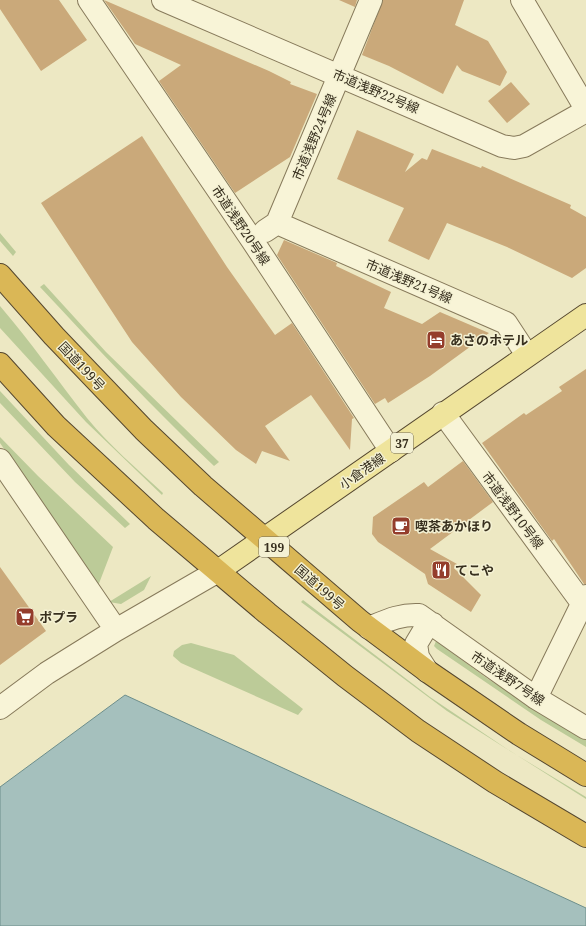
<svg xmlns="http://www.w3.org/2000/svg" width="586" height="926" viewBox="0 0 586 926" font-family="'Noto Serif','Noto Sans JP',serif">
	<style>
		.green { fill: #bccb98 }
		.water { fill: #a5c0bd; stroke: #6d8e8b }
		.building { fill: #caa97a }
		.lines { fill: none; stroke-linecap: round; stroke-linejoin: round }
		.minor-casing { stroke: #877a5b; stroke-width: 24 }
		.major-casing { stroke: #55472f; stroke-width: 24 }
		.highway-casing { stroke: #55472f; stroke-width: 24 }
		.minor { stroke: #f8f4d7; stroke-width: 22 }
		.major { stroke: #efe49c; stroke-width: 22 }
		.highway { stroke: #dab756; stroke-width: 22 }
		.labels { text-anchor: middle; dominant-baseline: central; stroke-width: 3; stroke-linejoin: round; paint-order: stroke }
		.shield { fill: #f4f1d3; stroke: #706954; stroke-width: 1 }
		.shield-label { font-size: 12px; font-weight: bold; fill: #372f1e }
		.street-label { font-size: 13px; fill: #372f1e; stroke: #f4f1d3 }
		.poi-label { font-size: 13px; font-weight: bold; fill: #372f1e; stroke: #f4f1d3; text-anchor: start }
	</style>
	<rect width="100%" height="100%" fill="#ede8c3"/>
	<path class="green" d="M0 233 16 252 13 256 0 241Z
		M44 284 106 352 219 462 214 466C154 409 97 348 40 287Z
		M0 306C31 342 58 381 87 418 109 445 137 469 163 493L162 495 86 422 0 328Z
		M0 391 69 465 130 524 125 528 75 482 0 403Z
		M0 437 38 476 113 547 98 586 0 443Z
		M151 576 144 590 121 604 109 602Z
		M303 600 430 697 510 751 586 797V799L447 711 301 602Z
		M436 641 488 679 586 740V747L541 720 437 649 434 646Z
		M191 643 234 655 303 709 298 715 181 663 173 656 174 651 182 645Z"/>
	<path class="water" d="M125 695 586 908V926H0V787Z"/>
	<path class="building" d="M0 0H59L87 40 41 71 0 9Z
		M104 0 269 71 291 82 290 84 317 94 290 157 235 193 159 81 181 65 135 44Z
		M339 0H357L355 7Z
		M383 0H464L455 25 488 41 507 72 500 86 462 71 457 65 443 94 389 66 362 55Z
		M511 82 530 104 507 123 488 101Z
		M357 130 414 154 405 172 422 158 427 160 432 149 481 168 482 166 571 205 570 208 586 217V268L572 278 507 247 447 223 429 260 388 241 404 208 337 179Z
		M142 136 227 267 275 335 292 323 354 418 352 419 350 450 311 395 265 426 290 461 262 451 256 464 236 450 181 397 132 342 41 203Z
		M284 240 337 263 336 266 391 292 384 308 422 324 440 312 489 333 430 376 388 403 385 398 375 404 277 255Z
		M586 369V584H584L554 539 552 541 482 443 524 413 526 415 562 391 559 387Z
		M463 461 493 502 430 549 457 564 454 568 481 595 471 612 428 584 425 574 378 542 372 534 373 517 424 482 428 487Z
		M0 567 46 631 0 665Z"/>
	<g class="lines">
		<g class="minor-casing">
			<path id="minor" d="M89 0 252 240 391 451
				M163 0 502 146 514 148 524 146 586 111
				M522 0 586 109
				M277 223 506 323 527 355
				M265 231 277 223 371 0
				M443 413 582 603 586 605
				M0 460 116 630
				M369 628C386 621 400 614 419 615L536 698 586 728
				M427 671 418 657 416 644 425 629 433 624
				M536 698 586 596
				M0 708 47 673 116 630 218 571"/>
		</g>
		<g class="major-casing">
			<path id="major" d="M218 571 586 315"/>
		</g>
		<g class="highway-casing">
			<path id="highway" d="M0 275 54 336 144 430 203 486 360 621 427 671 519 734 586 775
				M0 364 56 426 156 519 267 613 345 676 418 731 495 782 586 836"/>
		</g>
		<use href="#minor" class="minor"/>
		<use href="#major" class="major"/>
		<use href="#highway" class="highway"/>
	</g>
	<defs>
		<g id="hotel-square" transform="scale(1)"><rect x="-9" y="-9" width="18" height="18" rx="4" fill="#943d2c" stroke="#f4f1d3"/><path d="M-6-4.5h1.5V1H6V5H4.5V3h-9V5H-6ZM-4 0a1.8 1.8 0 1 1 3.6 0ZM.5 0V-2.5h3Q6-2.5 6 0Z" fill="#fff"/></g>
		<g id="cafe-square" transform="scale(1)"><rect x="-9" y="-9" width="18" height="18" rx="4" fill="#943d2c" stroke="#f4f1d3"/><path d="M-5.5-4.5H6V0H3Q3 3.5 0 3.5H-2.5Q-5.5 3.5-5.5 0ZM3-3.2v2h1.7v-2ZM-6 4.5H4V6H-6Z" fill="#fff"/></g>
		<g id="restaurant-square" transform="scale(1)"><rect x="-9" y="-9" width="18" height="18" rx="4" fill="#943d2c" stroke="#f4f1d3"/><path d="M-5-6h1v4h1v-4h1v4h1v-4h1v5L-1.5 .5V6h-2V.5L-5-1ZM5-6V6H3V1.5H1.5Q1.5-4 5-6Z" fill="#fff"/></g>
		<g id="supermarket-square" transform="scale(1)"><rect x="-9" y="-9" width="18" height="18" rx="4" fill="#943d2c" stroke="#f4f1d3"/><path d="M-6-5.5h2.5l.6 2H6L4.5 2H-2.5L-4.4-4H-6ZM-1.5 3.2a1.3 1.3 0 1 0 .1 0ZM3 3.2a1.3 1.3 0 1 0 .1 0Z" fill="#fff"/></g>
	</defs>
	<g fill-rule="evenodd">
		<use href="#hotel-square" x="436" y="340"/>
		<use href="#cafe-square" x="401" y="526"/>
		<use href="#restaurant-square" x="441" y="570"/>
		<use href="#supermarket-square" x="25" y="617"/>
	</g>
	<g class="labels">
		<g class="shield">
			<rect x="391" y="433" width="22" height="20" rx="3"/>
			<rect x="259" y="537" width="30" height="20" rx="3"/>
		</g>
		<g class="shield-label">
			<text x="402" y="443">37</text>
			<text x="274" y="547">199</text>
		</g>
		<g class="street-label">
			<text transform="translate(376 91) rotate(23)">市道浅野22号線</text>
			<text transform="translate(314 137) rotate(-67)">市道浅野24号線</text>
			<text transform="translate(241 225) rotate(56)">市道浅野20号線</text>
			<text transform="translate(409 281) rotate(23)">市道浅野21号線</text>
			<text transform="translate(82 366) rotate(47)">国道199号</text>
			<text transform="translate(362 471) rotate(-35)">小倉港線</text>
			<text transform="translate(513 510) rotate(53)">市道浅野10号線</text>
			<text transform="translate(320 587) rotate(41)">国道199号</text>
			<text transform="translate(508 678) rotate(34)">市道浅野7号線</text>
		</g>
		<g class="poi-label">
			<text x="450" y="340">あさのホテル</text>
			<text x="415" y="526">喫茶あかほり</text>
			<text x="455" y="570">てこや</text>
			<text x="39" y="617">ポプラ</text>
		</g>
	</g>
</svg>
